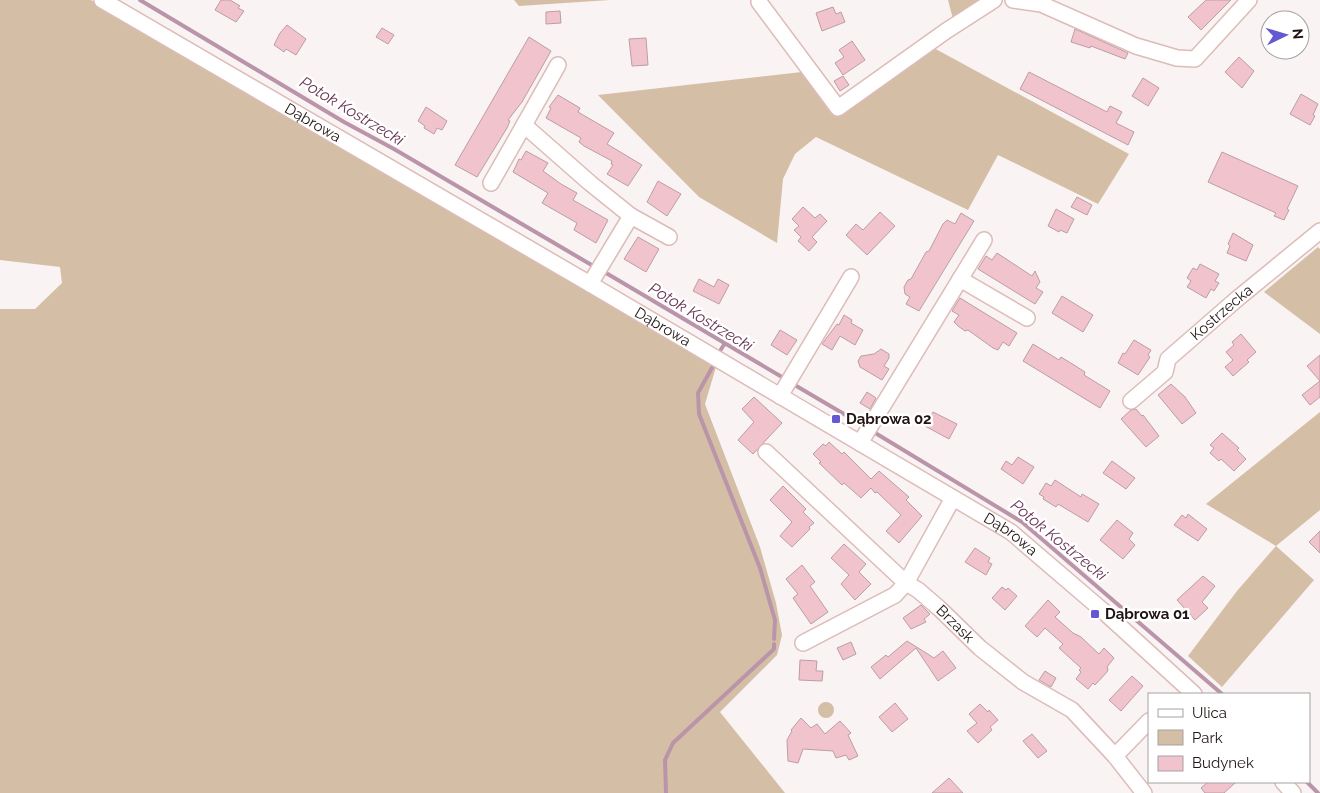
<svg xmlns="http://www.w3.org/2000/svg" width="1320" height="793" viewBox="0 0 1320 793" font-family="Raleway,sans-serif">
	<style>
		.green { fill: #d5bea6 }
		.lines { fill: none; stroke-linecap: round; stroke-linejoin: round }
		.stream { stroke: #ba95a9; stroke-width: 4 }
		.building { fill: #f1c4cd; stroke: #bc9da3 }
		.minor-casing { stroke: #ddbcb8; stroke-width: 18 }
		.minor { stroke: #fff; stroke-width: 15 }
		.poi-dot { fill: #6459d2; stroke: #fff; stroke-width: 2 }
		.labels { text-anchor: middle; dominant-baseline: central; stroke-width: 5; stroke-linejoin: round; paint-order: stroke }
		.street-label { font-size: 15px; fill: #201413; stroke: #fff }
		.poi-label { font-size: 15px; font-weight: bold; fill: #201413; stroke: #fff; text-anchor: start }
		.water-label { font-size: 16px; font-style: italic; fill: #6b3856; stroke: #fff }
	</style>
	<rect width="100%" height="100%" fill="#faf3f3"/>
	<path class="green" d="M0 0H91L716 367 705 404 760 547 776 603 782 635 777 655 720 712 785 793H0V309H35L62 283 60 267 0 260Z
		M514 0H610L519 6Z
		M948 0H982L953 19Z
		M932 47 1129 154 1098 204 998 155 968 210 816 137 795 154 783 179 777 243 699 197 598 95 802 72 836 117Z
		M1318 247 1320 249V334L1264 292Z
		M1320 412V510L1276 546 1314 580 1222 687 1188 656 1237 591 1276 546 1206 504Z
		M818 710a8 8 0 1 1 16 0a8 8 0 1 1-16 0Z"/>
	<g class="lines">
		<path class="stream" d="M140 0 344 122 394 149 595 267
			M601 270 787 380
			M720 351 725 343
			M713 366 698 393 699 414 760 568 775 620 774 639
			M793 384 866 427
			M872 431 1022 522 1222 694
			M1307 782 1318 793
			M666 793 665 760 673 743 774 649V644"/>
	</g>
	<path class="building" d="M221 0H230L240 6 238 8 244 11 236 22 215 10Z
		M1206 0H1231L1201 30 1188 17Z
		M833 7 836 14 841 12 845 22 822 31 816 13Z
		M560 11 561 23 546 24V12Z
		M287 25 306 39 296 55 286 49 284 52 274 45 280 33Z
		M382 28 394 35 388 44 376 37Z
		M1075 29 1128 53 1125 59 1091 46 1090 48 1071 42Z
		M529 37 551 51 522 102 508 120 510 121 507 128 477 177 455 165Z
		M646 38 648 65 632 66 629 39Z
		M852 41 865 60 843 75 835 63 844 57 839 50Z
		M1239 57 1254 71 1242 88 1225 72Z
		M1029 72 1107 112 1110 106 1122 112 1116 123 1134 132 1128 145 1020 89Z
		M843 76 849 85 840 91 834 81Z
		M1143 78 1159 88 1148 106 1132 96Z
		M1301 94 1318 104 1313 115 1315 116 1310 125 1290 114Z
		M558 95 580 108 578 112 614 133 607 144 642 165 628 186 607 174 613 165 611 164 612 161 584 146 579 142 581 138 546 118 551 108 549 107Z
		M426 107 447 121 442 130 437 128 434 134 424 128 425 126 418 121Z
		M526 151 548 163 543 171 561 184 577 193 573 200 608 220 596 243 574 230 577 223 542 203 548 193 513 172 519 159 521 160Z
		M1222 152 1298 186 1287 209 1289 210 1284 220 1274 216 1276 213 1208 182Z
		M658 181 681 194 667 216 647 202Z
		M1077 197 1092 205 1087 215 1071 207Z
		M803 207 815 218 820 214 827 221 812 237 817 242 809 251 798 241 801 237 794 230 799 226 792 219Z
		M1056 209 1074 219 1067 233 1060 230 1059 232 1048 226Z
		M880 212 895 226 867 255 846 235 856 224 863 230Z
		M961 213 974 221 919 311 906 304 910 297 905 294 904 287 908 280 911 279 926 252 929 251 943 224 947 220 955 224Z
		M1233 233 1253 245 1246 261 1227 253 1230 246 1228 244Z
		M638 237 659 249 646 272 624 259Z
		M997 253 1032 276 1035 271 1040 282 1036 288 1043 292 1035 304 978 269 986 256 992 260Z
		M1200 264 1219 274 1215 281 1219 283 1214 291 1211 289 1206 298 1187 287 1191 281 1187 278 1193 268 1197 270Z
		M699 279 714 287 718 279 729 285 719 304 693 291Z
		M1062 296 1093 315 1083 332 1052 313Z
		M960 298 1017 333 1009 346 1003 342 998 350 993 348 968 330 965 331 958 326 954 322 959 315 952 311Z
		M844 315 852 320 851 323 863 330 855 345 840 336 832 350 822 344 837 324 839 325Z
		M780 330 797 340 787 355 771 345Z
		M1241 334 1256 352 1247 360 1249 362 1233 376 1225 367 1233 360 1226 352 1234 345 1232 342Z
		M1134 340 1151 350 1148 355 1150 357 1138 375 1118 363 1123 353 1125 354Z
		M1033 344 1059 360 1061 357 1074 365 1085 372 1084 375 1110 391 1100 408 1023 361Z
		M881 349 889 354V358L884 366 889 369 882 380 860 367 858 361 861 356 874 354Z
		M1320 355V397L1310 405 1302 395 1320 381 1307 366Z
		M1171 384 1185 397 1196 413 1182 424 1158 395Z
		M867 392 876 398 870 409 860 403Z
		M754 397 782 423 753 454 738 440 754 422 742 409Z
		M1136 409 1142 416 1143 415 1159 436 1146 447 1121 419 1131 410Z
		M933 412 957 424 949 439 925 426Z
		M1222 433 1239 448 1237 450 1246 459 1234 471 1221 459 1219 461 1210 453 1214 448 1210 445Z
		M829 442 842 454 844 452 871 479 879 471 909 497 906 500 922 516 899 543 886 531 901 515 877 492 875 493 871 488 861 498 844 483 842 485 819 463 821 462 813 454 823 444 826 446Z
		M1018 457 1034 467 1023 484 1001 469 1006 461 1012 465Z
		M1112 461 1135 478 1126 489 1103 473Z
		M1055 480 1081 497 1082 494 1099 504 1088 522 1058 504 1056 507 1043 499 1044 497 1039 494 1046 483 1051 486Z
		M783 486 806 509 803 512 814 523 809 527 810 529 792 547 780 536 792 522 770 500Z
		M1188 514 1207 529 1198 541 1174 525 1182 515 1186 518Z
		M1117 520 1133 533 1129 539 1135 545 1123 559 1100 540Z
		M1320 531V553L1309 542Z
		M844 544 866 564 859 572 871 584 855 600 841 584 849 575 831 558Z
		M975 548 990 558 988 562 992 564 986 575 965 562Z
		M802 565 815 582 810 586 828 612 811 624 793 598 798 594 786 579Z
		M1203 576 1215 586 1202 602 1208 608 1195 620 1177 600Z
		M1002 587 1006 590 1008 588 1017 596 1005 610 992 598Z
		M1048 600 1060 612 1055 617 1073 633 1081 637 1099 654 1104 648 1114 658 1107 667 1108 669 1107 672 1095 685 1093 683 1088 689 1076 679 1081 672 1079 670 1081 668 1059 648 1063 644 1045 628 1037 637 1025 626Z
		M921 605 930 614 924 619 926 622 911 629 903 618Z
		M907 641 934 658 943 651 956 668 938 681 916 648 880 679 871 667 886 655 888 657Z
		M851 642 856 654 843 660 837 648Z
		M800 660 817 661 816 671H823L822 681 799 680Z
		M1045 671 1056 678 1051 687 1039 680Z
		M1132 676 1143 686 1121 711 1109 700Z
		M895 703 908 719 892 732 879 717Z
		M980 704 988 712 989 710 998 720 990 727 992 730 978 743 967 731 977 723 969 714Z
		M801 718 811 728 817 724 825 734 840 721 851 733 848 735 858 756 849 760 846 755 836 758 833 751 803 749 798 763 788 761 787 740 792 731 791 730Z
		M1032 734 1047 751 1038 758 1023 741Z
		M949 778 963 793H932Z
		M1208 782H1236L1224 793H1205L1201 788Z"/>
	<g class="lines">
		<g class="minor-casing">
			<g id="minor">
				<path id="s1" d="M102 0 590 284 1011 532 1102 610 1194 694"/>
				<path d="M1013 0 1041 4 1136 46 1177 58 1195 59 1249 0"/>
				<path d="M759 2 838 108 946 31 994 0"/>
				<path d="M524 125 558 65"/>
				<path d="M491 183 524 125 590 183 631 216"/>
				<path d="M960 279 1027 318"/>
				<path d="M590 284 631 216 669 237"/>
				<path d="M780 396 851 277"/>
				<path id="s2" d="M1131 401 1165 372 1168 359 1237 299 1320 231"/>
				<path d="M860 443 984 240"/>
				<path id="s3" d="M766 452 906 583 918 590 940 609 980 648 1023 682 1072 710 1115 756 1144 793"/>
				<path d="M803 643 895 595 906 583 953 498"/>
				<path d="M1115 756 1149 721"/>
				<path d="M1283 782 1293 793"/>
			</g>
		</g>
		<use href="#minor" class="minor"/>
	</g>
	<g class="poi-dot">
		<rect x="831" y="414" width="10" height="10" rx="2.5"/>
		<rect x="1090" y="609" width="10" height="10" rx="2.5"/>
	</g>
	<g class="labels">
		<g class="street-label">
			<text stroke="none"><textPath href="#s1" startOffset="244">Dąbrowa</textPath></text>
			<text stroke="none"><textPath href="#s2" startOffset="129">Kostrzecka</textPath></text>
			<text stroke="none"><textPath href="#s1" startOffset="649">Dąbrowa</textPath></text>
			<text stroke="none"><textPath href="#s1" startOffset="1054">Dąbrowa</textPath></text>
			<text stroke="none"><textPath href="#s3" startOffset="256">Brzask</textPath></text>
		</g>
		<g class="poi-label">
			<text x="846" y="419">Dąbrowa 02</text>
			<text x="1105" y="614">Dąbrowa 01</text>
		</g>
		<g class="water-label">
			<text transform="translate(352 111) rotate(31)">Potok Kostrzecki</text>
			<text transform="translate(701 317) rotate(31)">Potok Kostrzecki</text>
			<text transform="translate(1059 540) rotate(39)">Potok Kostrzecki</text>
		</g>
	</g>
	<rect x="1148" y="693" width="162" height="90" fill="#ffffff" stroke="#a6a1a1"/>
	<rect x="1158" y="709" width="25" height="8" fill="#ffffff" stroke="#a6a1a1"/>
	<text x="1192" y="718" font-size="15" fill="#201413">Ulica</text>
	<rect x="1158" y="730" width="25" height="15" fill="#d5bea6" stroke="#a6a1a1"/>
	<text x="1192" y="743" font-size="15" fill="#201413">Park</text>
	<rect x="1158" y="756" width="25" height="15" fill="#f1c4cd" stroke="#a6a1a1"/>
	<text x="1192" y="768" font-size="15" fill="#201413">Budynek</text>
	<g transform="translate(1285 35) rotate(85)"><circle r="24" fill="#ffffff" stroke="#a6a1a1"/>
	<path d="M0-4L9 19L0 12L-9 19Z" fill="#6459d2"/>
	<text y="-8" font-size="14" font-weight="bold" text-anchor="middle" fill="#201413">N</text>
	</g>
</svg>
